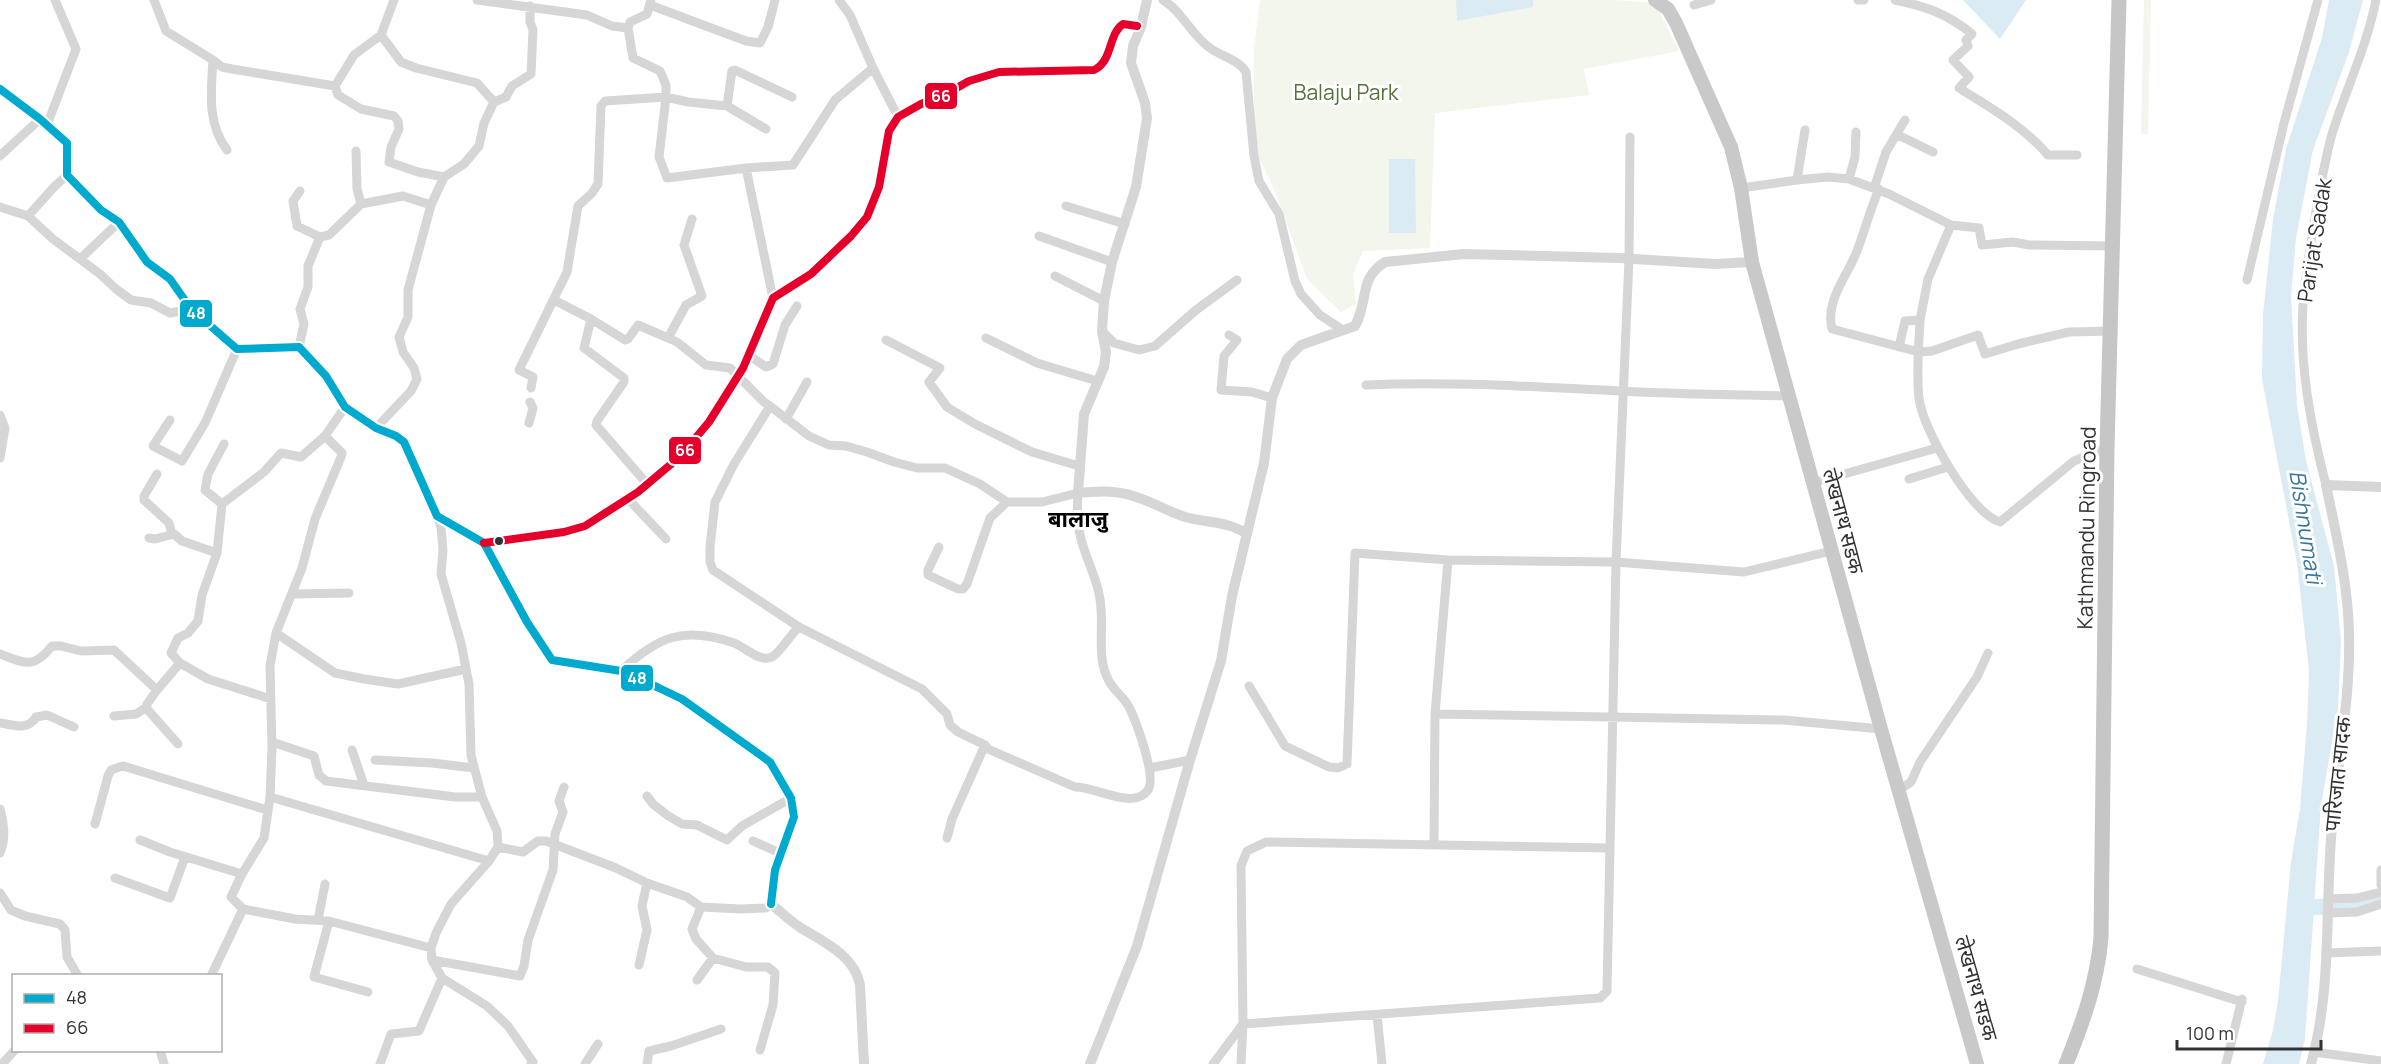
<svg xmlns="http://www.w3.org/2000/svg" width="2381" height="1064" viewBox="0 0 2381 1064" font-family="Manrope,'Noto Sans Devanagari',sans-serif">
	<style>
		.green { fill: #f2f6ed }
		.water { fill: #dbebf4 }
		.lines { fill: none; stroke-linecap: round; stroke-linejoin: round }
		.river { stroke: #dbebf4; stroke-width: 16 }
		.minor { stroke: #d6d6d6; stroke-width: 9 }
		.tertiary { stroke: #d6d6d6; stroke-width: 10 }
		.primary { stroke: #c9c9c9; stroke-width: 14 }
		.trunk { stroke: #c6c6c6; stroke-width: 15 }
		.bus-1-casing { stroke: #fff; stroke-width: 12 }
		.bus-2-casing { stroke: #fff; stroke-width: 12 }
		.bus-1 { stroke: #00a9ce; stroke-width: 8 }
		.bus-2 { stroke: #e4002b; stroke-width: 8 }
		.bus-dot { fill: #323232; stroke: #fff; stroke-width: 2 }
		.labels { text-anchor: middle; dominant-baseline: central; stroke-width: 6; stroke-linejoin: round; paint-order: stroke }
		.park-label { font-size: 21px; fill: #56713b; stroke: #fff }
		.street-label { font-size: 21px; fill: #323232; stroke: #fff }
		.neighbourhood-label { font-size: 22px; font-weight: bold; fill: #000; stroke: #fff }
		.water-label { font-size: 22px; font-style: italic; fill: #39779a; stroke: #fff }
		.line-badge { stroke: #fff; stroke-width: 2 }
		.badge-label { font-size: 16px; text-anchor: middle; font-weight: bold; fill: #fff }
	</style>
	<rect width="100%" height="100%" fill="#fff"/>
	<path class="green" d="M1260 0H1614L1655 3 1679 51 1584 69 1589 95 1435 113 1430 248 1363 251 1353 274 1356 304 1341 312 1307 279 1276 194 1259 158 1254 119V48Z
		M2144 0H2151L2148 134H2141Z"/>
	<path class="water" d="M1456 0H1533V7L1457 21Z
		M1963 0H2026L2000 39Z
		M2329 0H2363L2349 52 2313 150 2296 238 2291 296 2297 405 2306 461 2334 566 2341 641 2338 709 2321 805 2305 1039 2299 1064H2263L2273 1030 2278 1001 2291 862 2300 809 2307 724 2309 671 2297 563 2262 379 2263 315 2273 219 2286 149 2322 38Z
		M1389 159H1415L1416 233H1389Z"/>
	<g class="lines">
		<path class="river" d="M2302 908 2363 904 2381 898"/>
		<path class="minor" d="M154 0 166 31 213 60C211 92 207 124 227 150
			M394 0 381 35 354 55 335 86 338 95 361 109 394 116 398 121 399 129 391 147 389 162 418 172 444 177
			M477 0 587 15 612 26 628 28
			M651 0 647 14 630 22 628 28 633 58 660 71 666 85V97L659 157 667 178 746 168 793 165 835 100 873 68
			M839 0 850 15 873 68 898 117
			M1163 0C1182 11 1191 35 1210 48 1222 57 1238 59 1246 72L1254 156 1259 181 1279 214 1295 281 1301 294 1320 315 1343 330
			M1858 0H1864
			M1895 0C1925 6 1948 14 1972 34L1966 40 1968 46 1953 60 1969 77 1959 88C1991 108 2023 126 2048 155H2077
			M650 5 746 41 760 43 768 27 775 0
			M1694 5 1711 0
			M381 35 401 62 416 68 477 83 494 102
			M213 60 222 67 232 69 335 86
			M727 106 766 129
			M47 125 76 49 55 0
			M1898 135 1933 152
			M356 151 357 189 361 204
			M0 156 40 119
			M746 168 773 298
			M1849 179 1889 194 1951 225 1979 228 1982 245 2013 242 2029 245 2113 246
			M1797 180 1828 177 1849 179 1855 157 1856 132
			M1741 188 1797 180 1805 130
			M1874 188 1886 152 1905 120
			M1879 189C1870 210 1865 230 1857 251 1847 277 1825 300 1832 329L1919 352 1932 351 1978 335 1985 354 2018 344 2069 332 2112 331
			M1066 206 1125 224
			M0 207 28 216 53 239 100 274 116 289 131 300 151 303 170 313 191 309
			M28 216 54 187 67 175
			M692 219 684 245 702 296 686 305 668 338 677 342 706 365 730 368 764 402 770 406 809 436 829 445 846 446 867 452 894 462 917 468H945L980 484 1007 502H1042L1078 493C1077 508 1077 524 1081 539 1087 562 1100 584 1101 609 1103 632 1097 661 1109 681 1114 691 1124 697 1129 707 1136 721 1157 777 1148 790 1134 811 1094 786 1075 787L988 749 985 745 958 732 950 725 947 714 922 689 799 627 713 570 710 562V547L715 502 734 464 770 406
			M1039 236 1112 262
			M320 237 329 235 361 204 403 196 431 205
			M80 259 119 222
			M1055 276 1104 301
			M2247 280 2284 123 2318 0
			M554 300 591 319 584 348 624 378V382L597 421 596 425 648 485
			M591 319 625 340 628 339 638 325 668 338
			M1920 320C1919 345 1916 372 1919 398 1922 428 1971 514 2000 522L2074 461 2107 448
			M1102 331 1114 343 1139 350 1155 346 1196 310 1237 280
			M1229 335 1237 340 1224 356 1221 390 1252 392 1272 398
			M986 338 1037 363 1097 381
			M886 340 940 368 929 382 947 407 975 424 1032 452 1079 466
			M299 347 304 324 300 309 308 287V266L320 237 297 226 293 201 300 191
			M1899 347 1905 321 1920 320 1928 279 1951 225
			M750 356 766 367 773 364 785 325 797 306
			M1366 385C1451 381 1535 387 1620 391 1676 394 1732 395 1789 396
			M531 388 533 377 519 370 567 272 578 206 592 193 598 184 601 106 605 101 666 97 688 102 727 106 732 71 735 70 792 97
			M0 415 5 428 0 458
			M786 419 807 382
			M170 420 153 446 182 461 205 423 237 349
			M529 423 533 408 530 402
			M376 428 411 391 417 379 414 368 403 352 399 337 408 317V290L431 205 444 177 464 164 479 146 484 123 494 102 506 97 512 86 531 74 533 30 530 22V6
			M325 436 342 453 341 457 315 519 302 568 276 633 270 666 272 748 270 797 264 838 242 874 231 897 243 909 295 919 329 921 431 948
			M157 474 144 496V500L169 523 172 534
			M1909 479 1948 467
			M1812 483 1937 448
			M2326 485C2311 427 2299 365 2303 305 2305 277 2310 250 2314 223 2319 194 2324 163 2332 134 2346 89 2367 46 2376 0
			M628 499 666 539
			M222 504 205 490 208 474 224 444
			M437 516 441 527 443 550 441 574 461 643 469 684 471 755 482 797 497 831 498 847 489 861 451 904 436 933 431 948 432 960 442 978 487 1006 508 1026 533 1062 531 1064
			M149 538 155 539 174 534 182 541 217 553
			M484 543 564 532 585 526 638 492 670 465 683 453 709 422 743 368 773 298 811 274 851 236 867 217 879 187 889 131 898 117 921 104 946 94 969 81 999 72 1094 70C1113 61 1108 34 1123 24L1141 27
			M939 547 928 570V575L958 589H963L967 584 990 518 1007 502
			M292 594 349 593
			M276 633 335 673 364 679 398 684 466 669
			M0 654C25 663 33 670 52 646H61L81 651 114 650 157 690 180 663 208 679 271 699
			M180 663 171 653 178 638 188 633 198 621 202 595 217 553 222 504 264 472 281 453 301 457 325 436 345 407
			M621 671C658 636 684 626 734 643 745 647 760 663 772 657 780 653 790 635 799 627
			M1249 686 1285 746 1329 767 1338 768 1347 764 1355 553 1448 560 1616 562 1744 572 1831 551
			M157 690 147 704V709L178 744
			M1435 714 1784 720 1881 729
			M114 716 136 714 147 707
			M0 723C14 725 28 731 36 717L47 715 74 727
			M272 742 314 756 319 775 326 781 455 797H482
			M352 750 364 785
			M375 760 432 763 474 768
			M1150 768 1190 760
			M1899 790 1911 782 1920 762 1977 677 1988 653
			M647 796 653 804 667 815 682 824 697 825 727 840 742 826 791 798
			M270 797 489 861
			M0 809C4 822 6 840 0 853
			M95 824 108 776 111 770 123 766 267 810
			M947 838 952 819 985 745
			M140 840 170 852 242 874
			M753 841 780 853
			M1434 845 1435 714 1448 560
			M498 847 523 852 538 841H546L616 868 647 883 687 897 701 907 741 909 766 908 771 904
			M2381 870V885
			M115 878 170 898 185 857
			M0 893 11 910 25 916 60 924 65 930 67 957 78 976
			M2328 899 2357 898 2381 892
			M2327 913 2357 912 2381 904
			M318 920 325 884
			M329 921 314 977 368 992
			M2326 953 2381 951
			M713 958 746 967H768L775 973 773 1005 760 1050
			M432 960 520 976 524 966 528 940 553 870 555 834 563 812 559 801 564 787
			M639 965 647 930 642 906 647 883
			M2137 969 2242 1002
			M211 976 243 909
			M697 980 713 958 696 939 692 929 701 907
			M1377 1015 1382 1064
			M160 1050 164 1064
			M2314 1052 2381 1061
			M2 1064 15 1050
			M380 1064 391 1034 419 1031 442 978
			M585 1064 598 1044
			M647 1064 649 1051 671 1046 721 1029
			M1213 1064 1243 1024 1600 998 1607 991 1616 562 1629 259 1630 137
			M1241 1064 1243 1024 1241 866 1247 851 1266 842 1609 848
			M2226 1064 2242 999"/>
		<path class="tertiary" d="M1147 0 1141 27 1133 46 1131 63 1145 103 1147 118 1136 187 1112 262 1104 301 1102 331 1106 352 1104 367 1084 414 1078 493C1097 491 1115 490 1133 496 1151 501 1167 511 1185 517 1207 523 1228 521 1247 534
			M0 89 40 119 67 143V175L101 210 119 222 147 262 170 279 191 309 237 349 299 347 326 376 345 407 376 428 396 436 404 442 437 516 484 543 527 622 552 660 621 671 659 688 682 699 770 762 791 798 794 817 775 870 771 904C781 912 790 921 801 928 824 942 855 956 860 985L864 1064
			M1090 1064 1137 946 1190 760 1221 661 1232 596 1264 463 1272 398 1287 359 1301 345 1355 326C1369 301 1358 279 1385 262L1464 254 1619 258 1715 264 1752 262
			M2311 1064C2330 996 2326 926 2330 856 2333 782 2351 708 2349 633 2348 583 2336 534 2326 485L2381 487"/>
		<path class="primary" d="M1655 0 1668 9 1676 23 1731 147 1741 188 1752 262 1881 729 1977 1064"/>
		<path class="trunk" d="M2066 1064C2083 1022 2097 983 2101 938L2107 448 2119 0"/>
		<g class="bus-1-casing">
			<path id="bus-1" d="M0 89 40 119 67 143V175L101 210 119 222 147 262 170 279 191 309 237 349 299 347 326 376 345 407 376 428 396 436 404 442 437 516 484 543 527 622 552 660 621 671 659 688 682 699 770 762 791 798 794 817 775 870 771 904"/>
		</g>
		<g class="bus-2-casing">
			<path id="bus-2" d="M484 543 564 532 585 526 638 492 670 465 683 453 709 422 743 368 773 298 811 274 851 236 867 217 879 187 889 131 898 117 921 104 946 94 969 81 999 72 1094 70C1113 61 1108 34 1123 24L1137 26"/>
		</g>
		<use href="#bus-1" class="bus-1"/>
		<use href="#bus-2" class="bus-2"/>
	</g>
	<circle class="bus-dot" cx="499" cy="541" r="5"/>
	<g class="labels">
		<g class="park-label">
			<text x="1346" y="92">Balaju Park</text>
		</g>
		<g class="street-label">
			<text transform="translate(2314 240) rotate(-81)">Parijat Sadak</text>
			<text transform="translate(1844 521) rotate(75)">लेखनाथ सडक</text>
			<text transform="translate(2086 528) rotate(-89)">Kathmandu Ringroad</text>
			<text transform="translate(2337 774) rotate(-84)">पारिजात सादक</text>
			<text transform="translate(1977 988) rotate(74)">लेखनाथ सडक</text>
		</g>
		<g class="neighbourhood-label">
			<text x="1078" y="519">बालाजु</text>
		</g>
		<g class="water-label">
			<text transform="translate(2306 527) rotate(81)">Bishnumati</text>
		</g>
	</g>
	<g class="line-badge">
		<rect x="924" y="82" width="34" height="28" rx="6" fill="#e4002b"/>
		<rect x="179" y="299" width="34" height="29" rx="6" fill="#00a9ce"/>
		<rect x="668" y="436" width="34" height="29" rx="6" fill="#e4002b"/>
		<rect x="620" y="664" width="34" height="28" rx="6" fill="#00a9ce"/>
	</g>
	<g class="badge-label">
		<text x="941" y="102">66</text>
		<text x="196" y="319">48</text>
		<text x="685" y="456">66</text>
		<text x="637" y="684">48</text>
	</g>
	<rect x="12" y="974" width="210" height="78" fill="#ffffff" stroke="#adadad" stroke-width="1.5"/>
	<rect x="24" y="994" width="30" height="9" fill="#00a9ce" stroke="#adadad" stroke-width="1.5"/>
	<text x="66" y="1004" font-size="18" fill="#323232">48</text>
	<rect x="24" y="1024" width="30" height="9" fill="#e4002b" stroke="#adadad" stroke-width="1.5"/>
	<text x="66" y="1034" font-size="18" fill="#323232">66</text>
	<path d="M2177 1040v9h144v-9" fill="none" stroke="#323232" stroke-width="3"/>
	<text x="2186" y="1040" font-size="18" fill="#323232" stroke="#ffffff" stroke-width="4.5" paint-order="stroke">100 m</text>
</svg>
